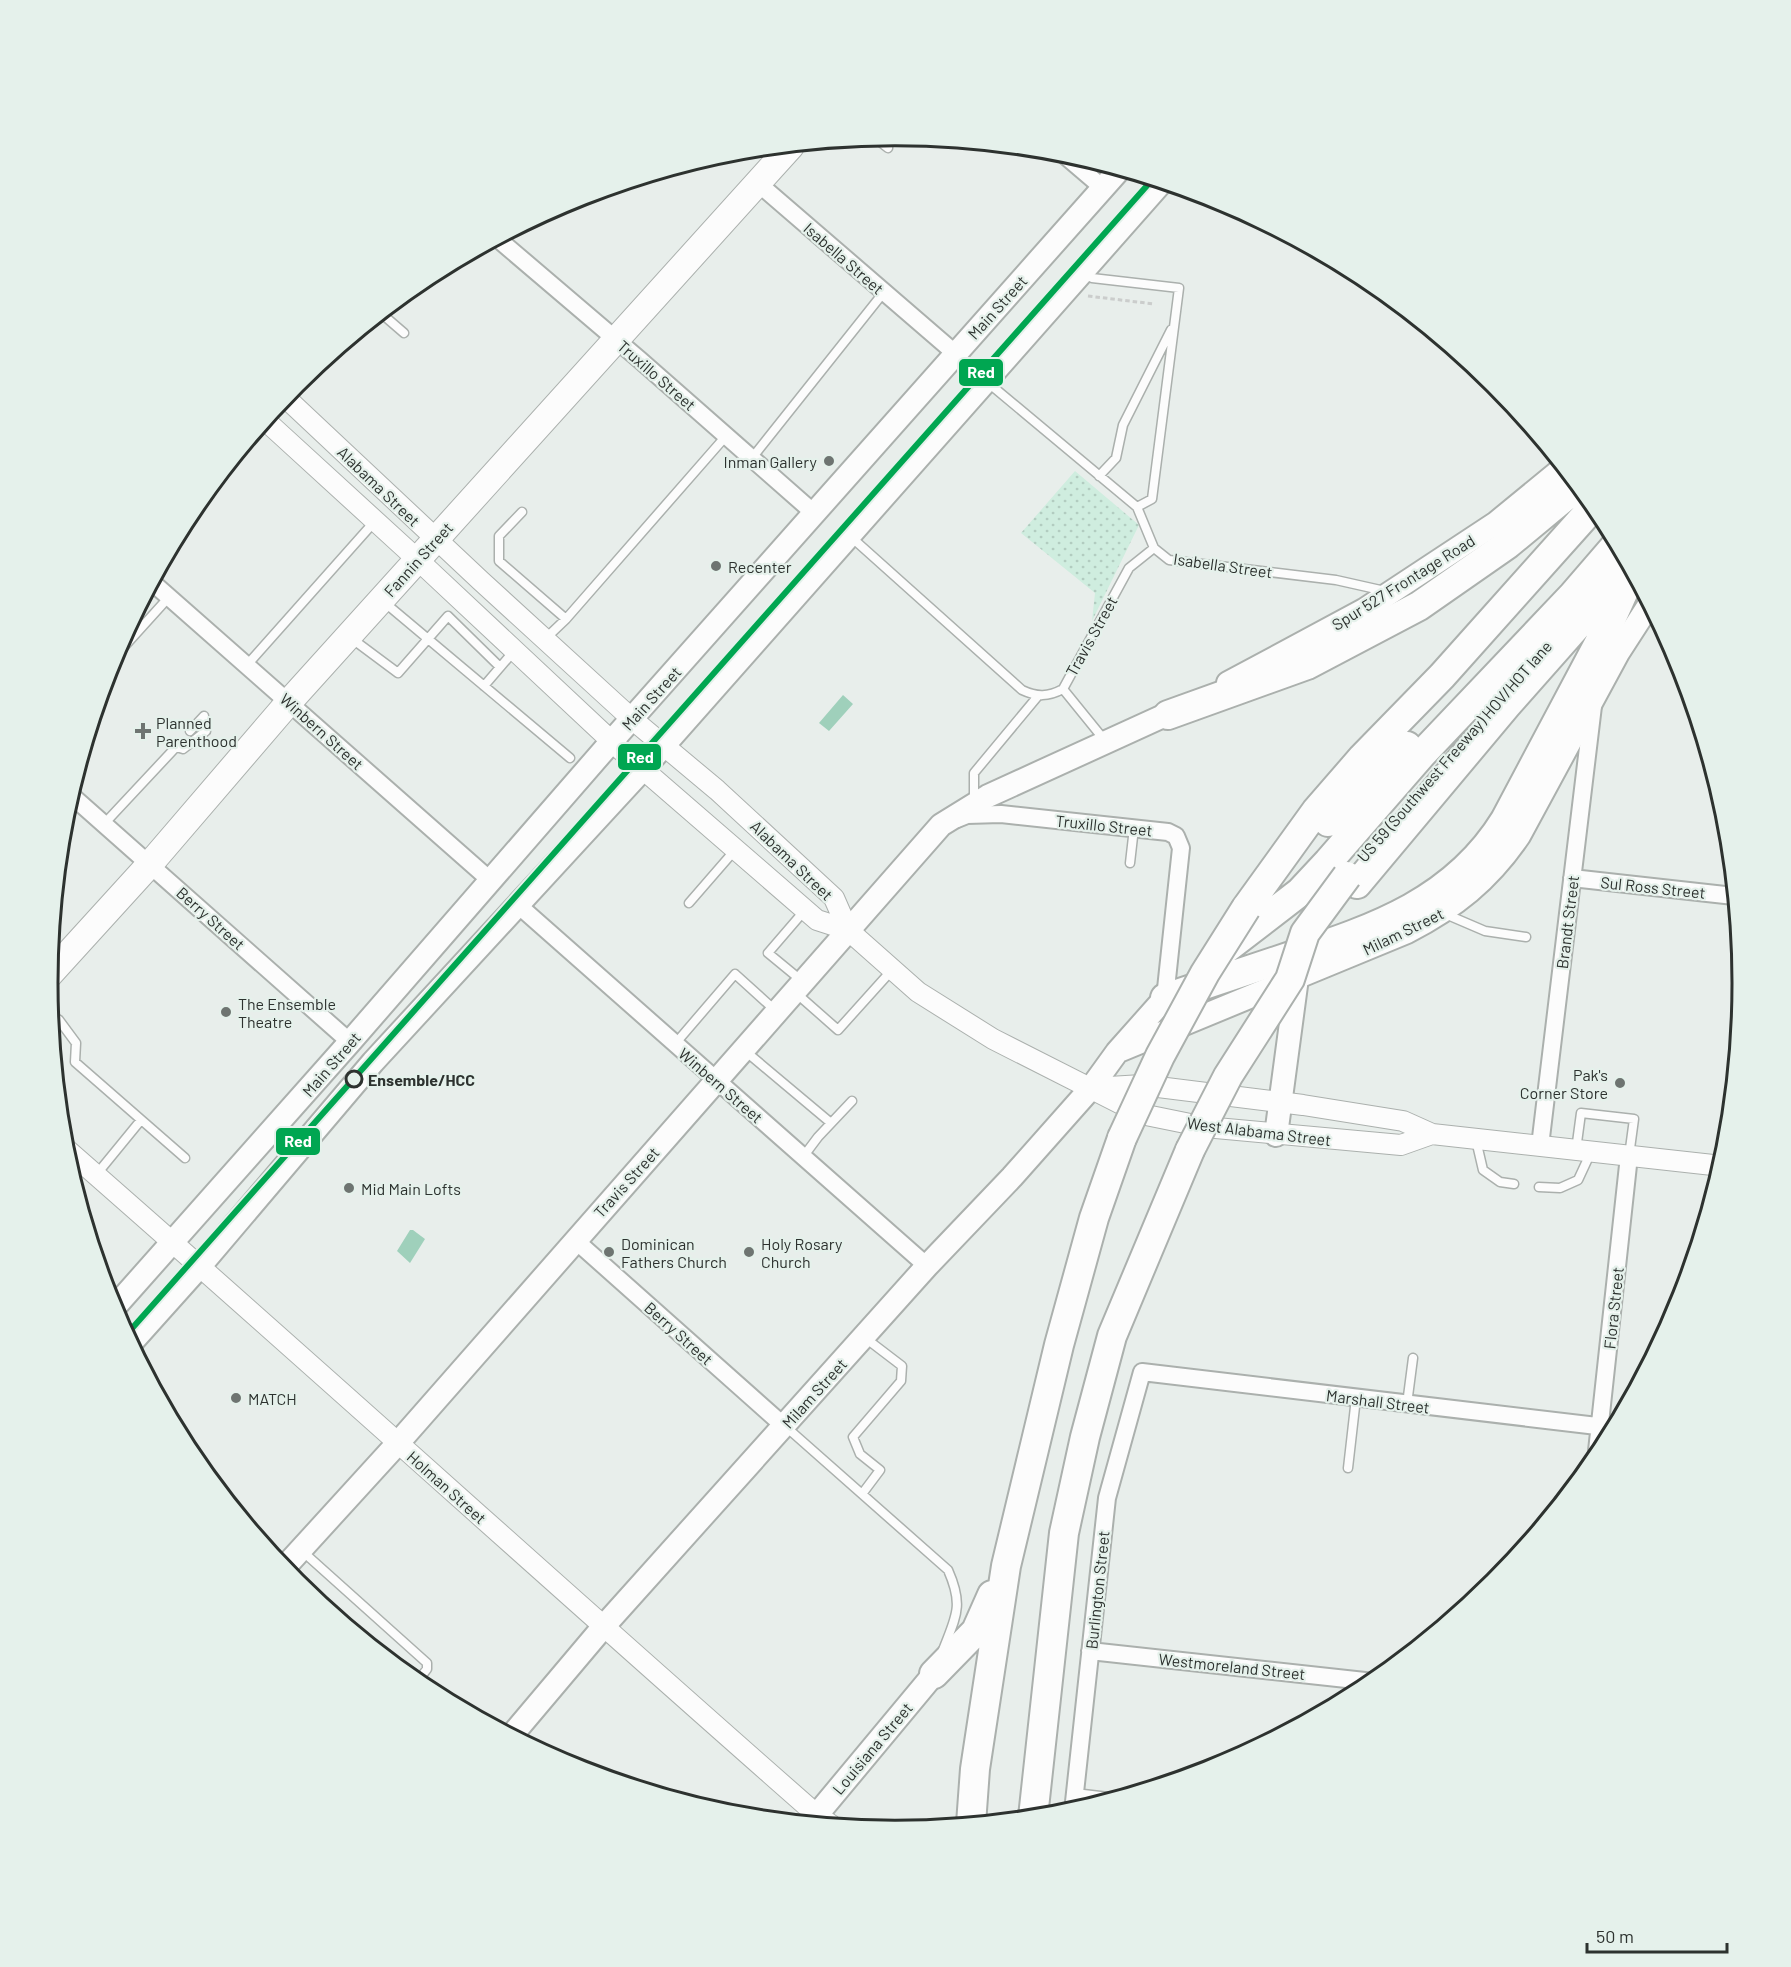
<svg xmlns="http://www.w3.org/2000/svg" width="1791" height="1967" viewBox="0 0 1791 1967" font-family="Barlow,sans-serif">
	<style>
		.grass { fill: url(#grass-dots) }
		.water { fill: #9fd0bb }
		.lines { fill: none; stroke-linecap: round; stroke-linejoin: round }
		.service-casing { stroke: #abb0ad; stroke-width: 11 }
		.minor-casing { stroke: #abb0ad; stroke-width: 20 }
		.tertiary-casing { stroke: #abb0ad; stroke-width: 22 }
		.secondary-casing { stroke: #abb0ad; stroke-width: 26 }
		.primary-casing { stroke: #abb0ad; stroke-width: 28 }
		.motorway-casing { stroke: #abb0ad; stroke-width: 32 }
		.path { stroke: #cbcdcc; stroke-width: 3; stroke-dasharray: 4.5 3; stroke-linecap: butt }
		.service { stroke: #fcfcfc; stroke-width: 8 }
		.minor { stroke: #fcfcfc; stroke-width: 16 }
		.tertiary { stroke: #fcfcfc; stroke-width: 20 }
		.secondary { stroke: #fcfcfc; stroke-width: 22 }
		.primary { stroke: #fcfcfc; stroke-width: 26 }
		.motorway { stroke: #fcfcfc; stroke-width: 28 }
		.motorway-bridge-casing { stroke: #abb0ad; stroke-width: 32; stroke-linecap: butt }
		.motorway-bridge { stroke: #fcfcfc; stroke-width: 28 }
		.rail-1-casing { stroke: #e5f1eb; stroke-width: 10 }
		.rail-1 { stroke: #00a651; stroke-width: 6 }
		.poi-dot { fill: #6e7471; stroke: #e5f1eb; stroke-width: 2 }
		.stop-dot { fill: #e5f1eb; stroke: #2d322f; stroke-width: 3 }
		.labels { text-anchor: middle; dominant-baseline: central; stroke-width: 4.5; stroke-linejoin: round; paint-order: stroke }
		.street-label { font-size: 16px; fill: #2d322f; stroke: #e5f1eb }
		.poi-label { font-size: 16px; fill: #2d322f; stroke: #e5f1eb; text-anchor: start }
		.stop-label { font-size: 16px; font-weight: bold; fill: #2d322f; stroke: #e5f1eb; text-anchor: start }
		.rim { fill: none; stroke: #2d322f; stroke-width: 3 }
		.line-badge { stroke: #e5f1eb; stroke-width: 2 }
		.badge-label { font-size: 16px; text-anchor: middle; font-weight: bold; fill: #fff }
	</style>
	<defs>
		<pattern id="grass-dots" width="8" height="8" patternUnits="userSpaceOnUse" patternTransform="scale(1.5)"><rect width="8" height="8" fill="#cfeddf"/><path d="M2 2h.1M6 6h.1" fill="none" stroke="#b2ccc0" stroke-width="1.8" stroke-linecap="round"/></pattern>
	</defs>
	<rect width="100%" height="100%" fill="#e8eeeb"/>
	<path class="grass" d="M1075 471 1139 525 1092 621 1095 593 1021 533Z"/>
	<path class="water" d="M843 695 853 704 829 731 819 723Z
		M410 1230H413L425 1239 410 1263 397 1251Z"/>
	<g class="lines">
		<g class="service-casing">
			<path id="service" d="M875 138 888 148
				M1082 273 1092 278 1179 288 1152 499 1137 507
				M382 314 404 333
				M986 381 1137 507 1154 548 1169 560 1336 580 1385 591
				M752 458 884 292
				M1099 476 1116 458 1123 425 1171 330
				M522 512 499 536V561L566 619
				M850 536 1022 690C1037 697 1048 697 1063 689L1129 568 1154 548
				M384 602 570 758
				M351 638 398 673 448 616 500 667
				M545 639 566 619 726 436
				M112 660 169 597
				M247 665 375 521
				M484 686 514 651
				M1063 689 1106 742
				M974 801V773L1038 696
				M104 824 176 747 183 749 206 731 204 716 190 731
				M1130 863 1134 828
				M689 903 735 850
				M1443 913 1485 931 1526 937
				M802 981 768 953 805 910
				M796 993 838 1030 892 970
				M51 1015 59 1020 76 1043 75 1062 185 1158
				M675 1044 735 974 777 1012
				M744 1050 831 1123
				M1476 1140 1483 1170 1500 1182 1514 1184
				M1576 1150 1581 1113 1634 1119 1629 1156
				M803 1157 818 1137 852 1101
				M96 1175 141 1120
				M1539 1187 1560 1188 1578 1180 1591 1152
				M1407 1404 1413 1358
				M785 1426 948 1570C964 1606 956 1616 943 1650
				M1348 1468 1356 1398
				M862 1494 880 1470 860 1454 853 1437 901 1381 902 1366 864 1337
				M301 1550 427 1663V1669L417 1682
				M1075 1793 1117 1798"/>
		</g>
		<g class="minor-casing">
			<path id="minor" d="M1062 153 1103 188
				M759 184 956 354
				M498 239 640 360 814 513
				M153 583 490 880
				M71 795 350 1042
				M957 819 967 815 1001 814 1168 832 1176 836 1181 848 1165 998
				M1572 878 1734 896
				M517 904 927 1266
				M1540 1146 1593 706
				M575 1240 784 1426
				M1596 1460 1629 1156
				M1090 1651 1374 1682
				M1073 1811 1107 1498 1142 1372 1614 1428"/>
		</g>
		<g class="tertiary-casing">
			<path id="tertiary" d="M285 397 481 581 632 719 717 790 834 898 848 930
				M266 421 418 560 622 751 817 920 848 930 918 992 993 1039 1141 1114 1205 1127 1401 1145 1432 1134
				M1093 1088 1142 1085 1303 1105 1403 1121 1432 1134 1722 1166
				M64 1147C317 1368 565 1594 817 1815L831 1825"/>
		</g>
		<g class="secondary-casing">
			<path id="secondary" d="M1228 683 1364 610 1496 523 1563 468
				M1121 1050 1407 932C1455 907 1488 881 1519 836L1618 653 1649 605
				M1276 1135 1297 978
				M113 1309 350 1042 611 742 1119 170
				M131 1343 200 1266 373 1062 643 769 1161 183
				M284 1568 398 1443 941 825 988 796 1183 707
				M512 1735 604 1626 927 1266 1012 1177 1091 1088 1117 1052 1165 998
				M810 1823 934 1674"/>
		</g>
		<g class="primary-casing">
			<path id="primary" d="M49 975 150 864 289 702 791 146"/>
		</g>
		<g class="motorway-casing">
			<path id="motorway" d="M1168 715 1307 665 1419 606 1508 544 1578 486
				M1328 822 1407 746
				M1357 884 1506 706 1621 576
				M1246 908 1316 811 1362 758 1442 676 1594 506
				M1218 955 1300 892 1328 862 1422 754 1573 595 1617 544
				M1165 998C1207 984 1249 970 1291 956 1376 928 1455 901 1505 820L1609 624 1632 573
				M934 1674 976 1631 992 1595
				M1033 1817 1064 1533 1085 1437 1112 1336 1190 1150
				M971 1824 975 1769 1006 1566 1059 1345 1094 1218 1122 1138"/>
		</g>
		<path class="path" d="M1088 296 1154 304"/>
		<use href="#service" class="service"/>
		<use href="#minor" class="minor"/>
		<use href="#tertiary" class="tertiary"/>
		<use href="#secondary" class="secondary"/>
		<use href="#primary" class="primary"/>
		<use href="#motorway" class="motorway"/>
		<g class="motorway-bridge-casing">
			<path id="motorway-bridge" d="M1122 1138 1160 1056 1205 973 1246 908
				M1190 1150 1228 1076 1290 979 1305 933 1347 876"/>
		</g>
		<use href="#motorway-bridge" class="motorway-bridge"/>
		<g class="rail-1-casing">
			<path id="rail-1" d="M127 1334 1152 180"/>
		</g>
		<use href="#rail-1" class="rail-1"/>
	</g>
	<g class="poi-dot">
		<circle cx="829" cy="461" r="6"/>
		<circle cx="716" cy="566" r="6"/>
		<path d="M140 722h6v6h6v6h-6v6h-6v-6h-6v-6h6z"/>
		<circle cx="226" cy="1012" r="6"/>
		<circle cx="1620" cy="1083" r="6"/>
		<circle cx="349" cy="1188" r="6"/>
		<circle cx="609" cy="1252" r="6"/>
		<circle cx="749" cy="1252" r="6"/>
		<circle cx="236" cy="1398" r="6"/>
	</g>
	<circle class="stop-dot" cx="354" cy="1079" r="8"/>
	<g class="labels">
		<g class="street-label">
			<text transform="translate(844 258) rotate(41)">Isabella Street</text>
			<text transform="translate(997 307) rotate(-48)">Main Street</text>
			<text transform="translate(657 375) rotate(41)">Truxillo Street</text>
			<text transform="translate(379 486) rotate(44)">Alabama Street</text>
			<text transform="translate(418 559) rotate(-48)">Fannin Street</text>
			<text transform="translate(1223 565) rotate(8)">Isabella Street</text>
			<text transform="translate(1403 582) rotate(-32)">Spur 527 Frontage Road</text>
			<text transform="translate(1091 636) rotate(-61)">Travis Street</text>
			<text transform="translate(651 698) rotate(-48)">Main Street</text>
			<text transform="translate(322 731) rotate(42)">Winbern Street</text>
			<text transform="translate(1454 751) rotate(-49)">US 59 (Southwest Freeway) HOV/HOT lane</text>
			<text transform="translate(1104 825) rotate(6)">Truxillo Street</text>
			<text transform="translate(792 860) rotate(44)">Alabama Street</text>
			<text transform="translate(1653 887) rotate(6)">Sul Ross Street</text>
			<text transform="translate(211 918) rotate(42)">Berry Street</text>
			<text transform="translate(1567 922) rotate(-83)">Brandt Street</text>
			<text transform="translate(1403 931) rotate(-26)">Milam Street</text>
			<text transform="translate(331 1064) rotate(-49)">Main Street</text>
			<text transform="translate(721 1085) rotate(41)">Winbern Street</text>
			<text transform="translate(1259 1131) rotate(7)">West Alabama Street</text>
			<text transform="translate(626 1182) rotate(-48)">Travis Street</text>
			<text transform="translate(1613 1308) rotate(-84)">Flora Street</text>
			<text transform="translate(679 1333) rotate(42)">Berry Street</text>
			<text transform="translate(814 1393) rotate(-48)">Milam Street</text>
			<text transform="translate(1378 1401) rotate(7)">Marshall Street</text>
			<text transform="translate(447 1487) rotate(42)">Holman Street</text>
			<text transform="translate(1097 1590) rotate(-84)">Burlington Street</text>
			<text transform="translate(1232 1666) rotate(6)">Westmoreland Street</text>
			<text transform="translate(872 1748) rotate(-50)">Louisiana Street</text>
		</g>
		<g class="poi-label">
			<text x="817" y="461" text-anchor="end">Inman Gallery</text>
			<text x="728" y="566">Recenter</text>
			<text x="156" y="722">Planned<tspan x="156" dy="18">Parenthood</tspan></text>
			<text x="238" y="1003">The Ensemble<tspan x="238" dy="18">Theatre</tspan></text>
			<text x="1608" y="1074" text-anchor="end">Pak's<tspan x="1608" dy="18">Corner Store</tspan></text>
			<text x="361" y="1188">Mid Main Lofts</text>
			<text x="621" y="1243">Dominican<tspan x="621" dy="18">Fathers Church</tspan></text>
			<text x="761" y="1243">Holy Rosary<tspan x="761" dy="18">Church</tspan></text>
			<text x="248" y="1398">MATCH</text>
		</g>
		<g class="stop-label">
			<text x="368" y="1079">Ensemble/HCC</text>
		</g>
	</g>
	<path d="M0 0H1791V1967H0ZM58 983a837 837 0 1 1 1674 0a837 837 0 1 1-1674 0Z" fill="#e5f1eb" fill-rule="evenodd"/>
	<path class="rim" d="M58 983a837 837 0 1 1 1674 0a837 837 0 1 1-1674 0Z"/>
	<g class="line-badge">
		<rect x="958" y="358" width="46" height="29" rx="6" fill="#00a651"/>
		<rect x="617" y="743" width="45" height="28" rx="6" fill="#00a651"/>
		<rect x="275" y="1127" width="46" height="29" rx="6" fill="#00a651"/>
	</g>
	<g class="badge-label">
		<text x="981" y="378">Red</text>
		<text x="640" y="763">Red</text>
		<text x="298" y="1147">Red</text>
	</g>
	<path d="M1587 1943v9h140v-9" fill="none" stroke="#2d322f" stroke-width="3"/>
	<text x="1596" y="1943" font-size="18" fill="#2d322f" stroke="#e5f1eb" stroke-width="4.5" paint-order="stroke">50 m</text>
</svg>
